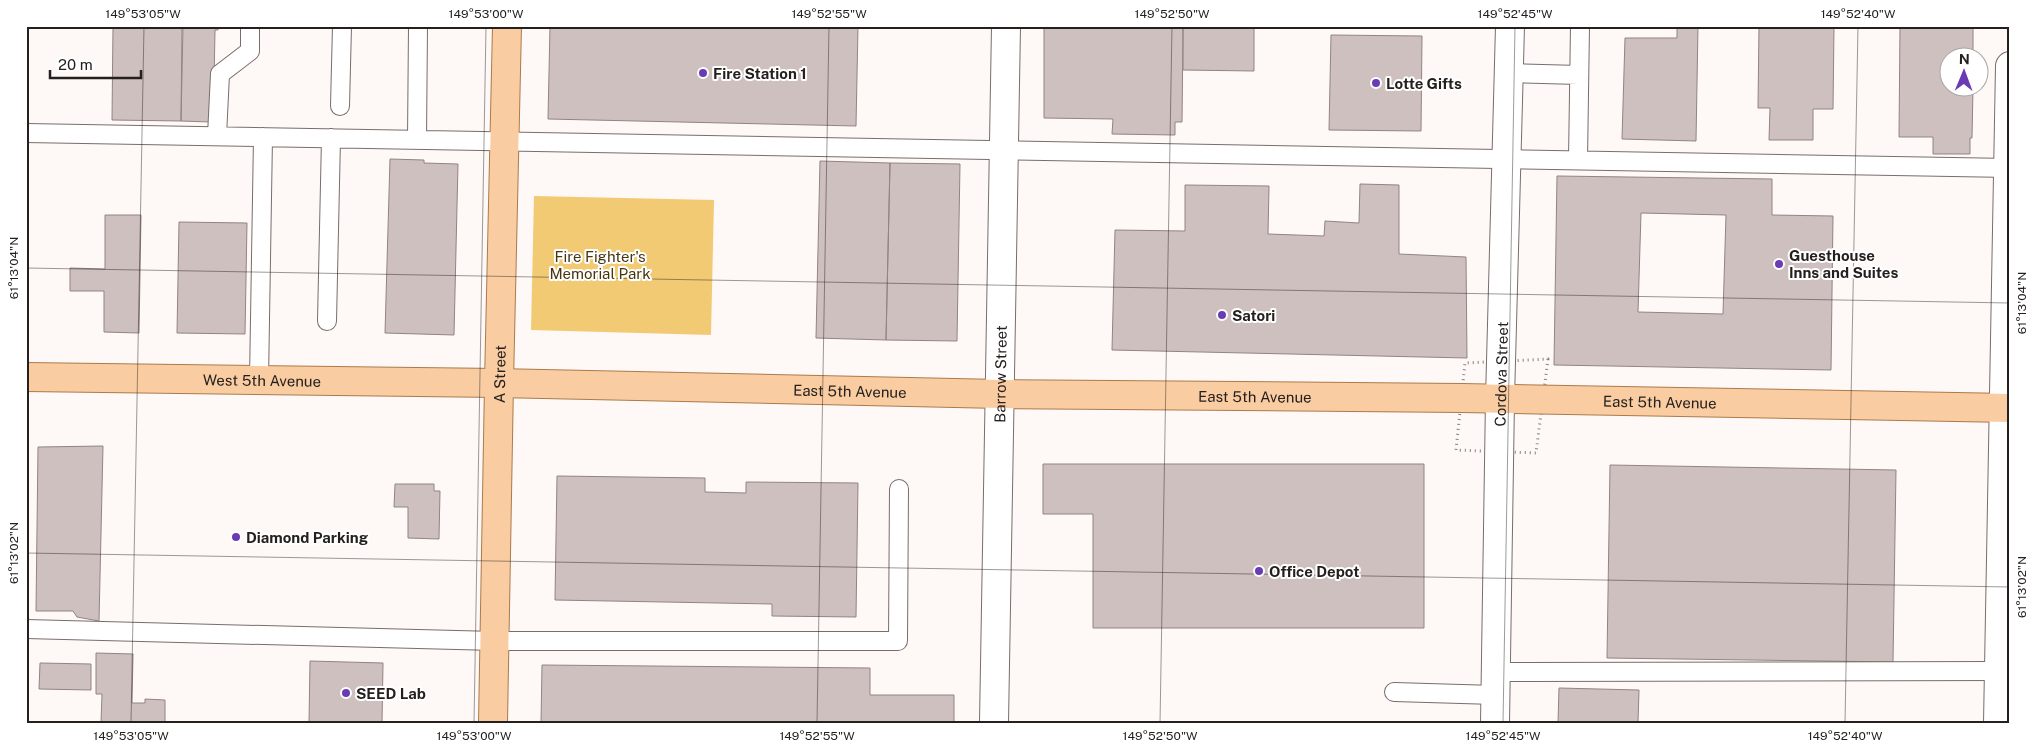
<svg xmlns="http://www.w3.org/2000/svg" width="2036" height="749" viewBox="0 0 2036 749" font-family="'Public Sans',sans-serif">
	<style>
		.green { fill: #f2ca73 }
		.building { fill: #cec0bf; stroke: #928483; fill-rule: evenodd }
		.lines { fill: none; stroke-linecap: round; stroke-linejoin: round }
		.service-casing { stroke: #796d69; stroke-width: 20 }
		.minor-casing { stroke: #796d69; stroke-width: 30 }
		.primary-casing { stroke: #ac7a4b; stroke-width: 30 }
		.path { stroke: #87817f; stroke-width: 3; stroke-dasharray: 1 4; stroke-linecap: butt }
		.service { stroke: #fff; stroke-width: 18 }
		.minor { stroke: #fff; stroke-width: 28 }
		.primary { stroke: #f9cda1; stroke-width: 28 }
		.ticks { fill: none; stroke: #25201e; stroke-width: 1; stroke-opacity: 0.45 }
		.poi-dot { fill: #6b3bb3; stroke: #fff; stroke-width: 2 }
		.labels { text-anchor: middle; dominant-baseline: central; stroke-width: 4; stroke-linejoin: round; paint-order: stroke }
		.poi-label { font-size: 15px; font-weight: bold; fill: #25201e; stroke: #fff; text-anchor: start }
		.park-label { font-size: 15px; fill: #473610; stroke: #fff }
		.street-label { font-size: 15px; fill: #25201e; stroke: #fff }
		.neatline { fill: none; stroke: #25201e; stroke-width: 2 }
		.ticks-label { font-size: 12px; text-anchor: middle; fill: #25201e }
	</style>
	<rect width="100%" height="100%" fill="#fef8f6"/>
	<path class="green" d="M534 196 714 200 711 335 531 330Z"/>
	<path class="building" d="M113 26H182L181 121 112 120Z
		M183 26H218V30H215L214 81 211 122 181 121Z
		M550 26H858L856 126 548 119Z
		M1183 26H1254V71L1183 70Z
		M1677 26H1698L1696 141 1622 139 1625 38H1677Z
		M1759 26H1834L1833 109H1813V140H1769L1770 108H1758Z
		M1900 26H1973V58H1948V88H1973L1972 138H1970V154H1933V137H1899Z
		M1044 27 1183 28 1182 122H1175V135L1112 134 1113 119 1044 118Z
		M1331 35 1422 36 1421 131 1329 130Z
		M390 159 424 160V163L458 164 454 335 385 333Z
		M820 161 890 163 886 340 816 338Z
		M890 163 960 164 957 341 886 340Z
		M1557 176 1772 179V215L1833 216 1831 370 1554 365ZM1641 213 1726 215 1723 314 1638 312Z
		M1360 184 1399 185V254L1466 257 1467 358 1112 350 1115 230 1185 231V185L1269 186 1268 234 1324 236 1325 221 1359 223Z
		M105 215H141L139 333 104 332V291H70V268L105 269Z
		M179 222 247 223 245 334 177 333Z
		M103 446 99 621 77 617 73 611H36L38 447Z
		M1043 464H1424V628H1093V514H1043Z
		M1610 465 1896 470 1893 662 1607 658Z
		M557 476 705 478V492L746 493V482L858 483 856 617 772 616V604L555 600Z
		M395 484H434V491H440L439 539 408 538V507H394Z
		M96 653 133 654 132 703H145V699L165 700V723H101L102 694H96Z
		M310 661 383 663 382 723H309Z
		M40 663 91 664V690L39 689Z
		M542 665 870 668V695H954V723H541Z
		M1559 688 1639 690 1638 723H1558Z"/>
	<g class="lines">
		<g class="service-casing">
			<path id="service" d="M1508 73 1579 75
				M340 106 342 26
				M26 133 2010 168
				M217 136 220 74 250 51V26
				M417 139 418 26
				M1578 160 1580 26
				M327 321 331 138
				M259 380 263 137
				M26 629 495 641H898L899 489
				M1496 672 1999 671
				M1394 692 1495 695"/>
		</g>
		<g class="minor-casing">
			<g id="minor">
				<path id="s1" d="M994 723 1006 26"/>
				<path id="s2" d="M1495 723 1500 399 1510 26"/>
				<path d="M1998 723 2010 66"/>
			</g>
		</g>
		<g class="primary-casing">
			<g id="primary">
				<path id="s3" d="M26 377 499 383 1000 394 1462 398 2010 408"/>
				<path id="s4" d="M493 723 499 383 507 26"/>
			</g>
		</g>
		<path class="path" d="M1548 359 1536 453 1456 450 1465 363Z"/>
		<use href="#service" class="service"/>
		<use href="#minor" class="minor"/>
		<use href="#primary" class="primary"/>
	</g>
	<path class="ticks" d="M26 268 2010 303M26 553 2010 587M131 723 144 26M474 723 486 26M817 723 829 26M1160 723 1172 26M1503 723 1515 26M1845 723 1858 26"/>
	<g class="poi-dot">
		<circle cx="703" cy="73" r="5"/>
		<circle cx="1376" cy="83" r="5"/>
		<circle cx="1779" cy="264" r="5"/>
		<circle cx="1222" cy="315" r="5"/>
		<circle cx="236" cy="537" r="5"/>
		<circle cx="1259" cy="571" r="5"/>
		<circle cx="346" cy="693" r="5"/>
	</g>
	<g class="labels">
		<g class="poi-label">
			<text x="713" y="73">Fire Station 1</text>
			<text x="1386" y="83">Lotte Gifts</text>
			<text x="1789" y="255">Guesthouse<tspan x="1789" dy="17">Inns and Suites</tspan></text>
			<text x="1232" y="315">Satori</text>
			<text x="246" y="537">Diamond Parking</text>
			<text x="1269" y="571">Office Depot</text>
			<text x="356" y="693">SEED Lab</text>
		</g>
		<g class="park-label">
			<text x="600" y="256">Fire Fighter's<tspan x="600" dy="17">Memorial Park</tspan></text>
		</g>
		<g class="street-label">
			<text stroke="none"><textPath href="#s4" startOffset="349">A Street</textPath></text>
			<text stroke="none"><textPath href="#s2" startOffset="349">Cordova Street</textPath></text>
			<text stroke="none"><textPath href="#s1" startOffset="349">Barrow Street</textPath></text>
			<text stroke="none"><textPath href="#s3" startOffset="236">West 5th Avenue</textPath></text>
			<text stroke="none"><textPath href="#s3" startOffset="824">East 5th Avenue</textPath></text>
			<text stroke="none"><textPath href="#s3" startOffset="1229">East 5th Avenue</textPath></text>
			<text stroke="none"><textPath href="#s3" startOffset="1634">East 5th Avenue</textPath></text>
		</g>
	</g>
	<rect width="2036" height="749" fill="none" stroke="#ffffff" stroke-width="55"/>
	<g transform="translate(1964 72) rotate(1)"><circle r="24" fill="#ffffff" stroke="#a8a6a5"/>
	<path d="M0-4L9 19L0 12L-9 19Z" fill="#6b3bb3"/>
	<text y="-8" font-size="14" font-weight="bold" text-anchor="middle" fill="#25201e">N</text>
	</g>
	<path d="M50 70v8h91v-8" fill="none" stroke="#25201e" stroke-width="2.5"/>
	<text x="58" y="70" font-size="15" fill="#25201e" stroke="#ffffff" stroke-width="4" paint-order="stroke">20 m</text>
	<rect x="28" y="28" width="1980" height="694" class="neatline"/>
	<g class="ticks-label">
		<text x="143" y="18">149°53'05"W</text>
		<text x="486" y="18">149°53'00"W</text>
		<text x="829" y="18">149°52'55"W</text>
		<text x="1172" y="18">149°52'50"W</text>
		<text x="1515" y="18">149°52'45"W</text>
		<text x="1858" y="18">149°52'40"W</text>
		<text transform="translate(14 268) rotate(-90)" y="4">61°13'04"N</text>
		<text transform="translate(2022 303) rotate(-90)" y="4">61°13'04"N</text>
		<text transform="translate(14 553) rotate(-90)" y="4">61°13'02"N</text>
		<text transform="translate(2022 587) rotate(-90)" y="4">61°13'02"N</text>
		<text x="131" y="740">149°53'05"W</text>
		<text x="474" y="740">149°53'00"W</text>
		<text x="817" y="740">149°52'55"W</text>
		<text x="1160" y="740">149°52'50"W</text>
		<text x="1503" y="740">149°52'45"W</text>
		<text x="1845" y="740">149°52'40"W</text>
	</g>
</svg>
